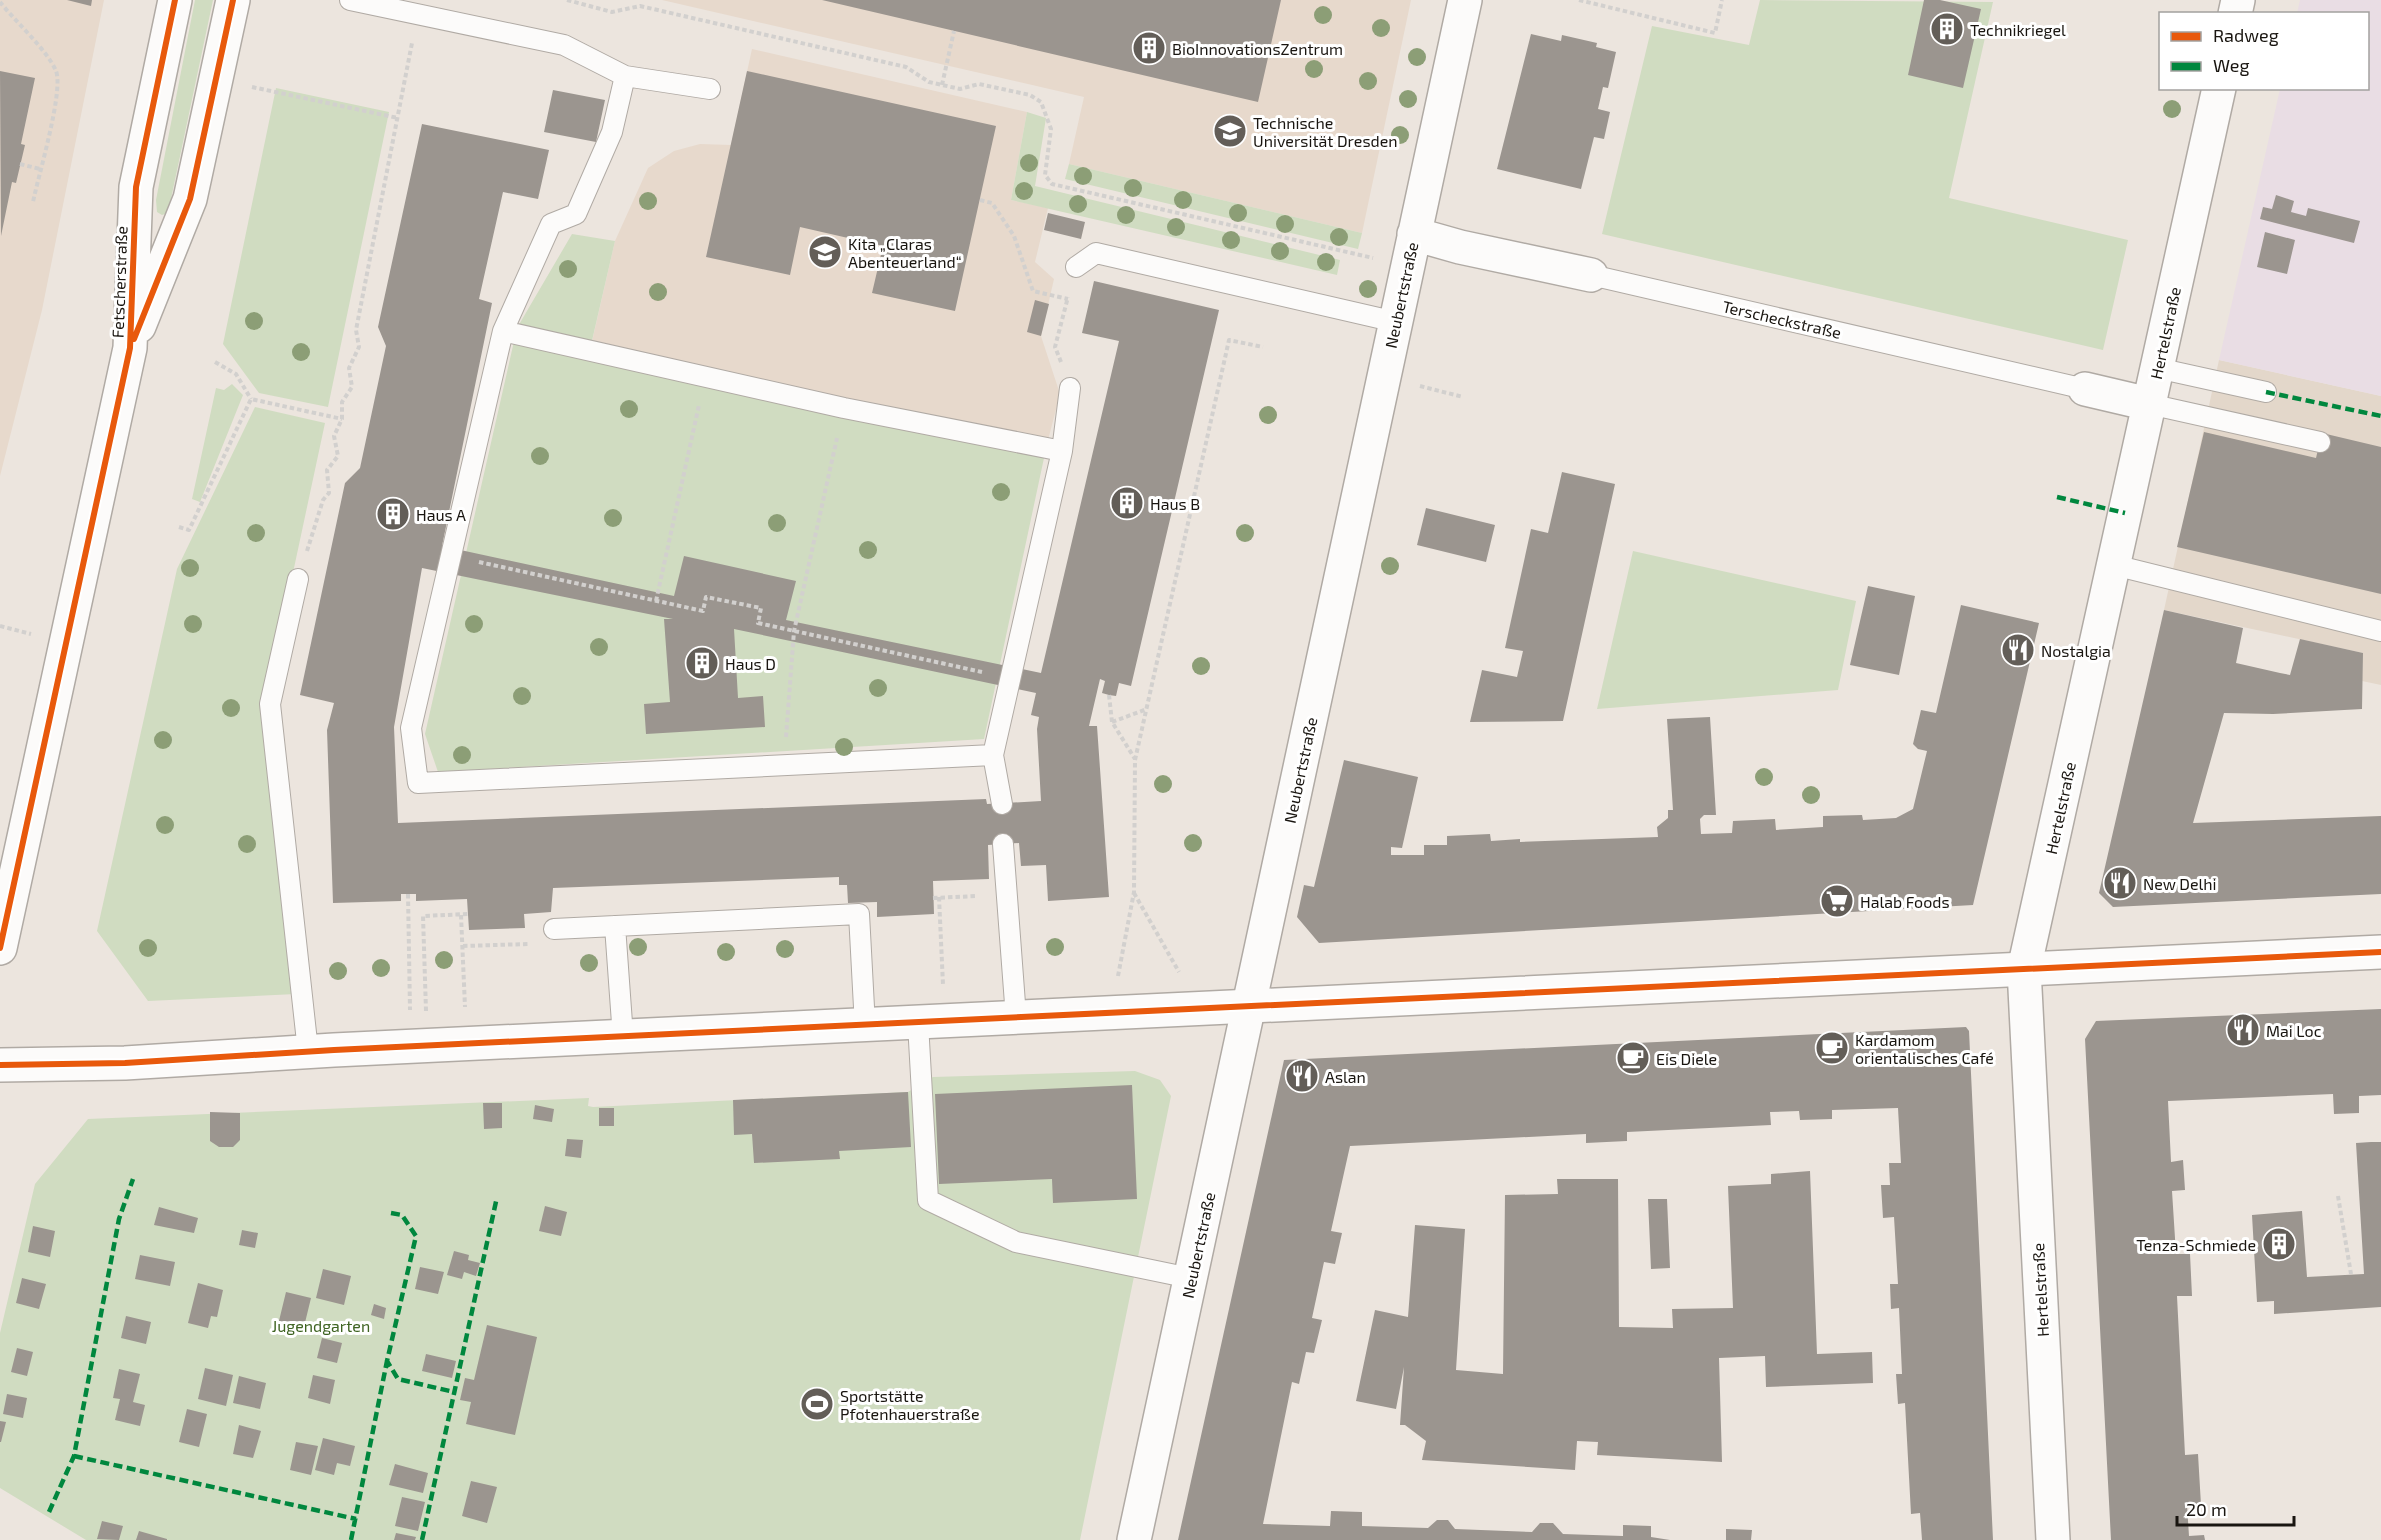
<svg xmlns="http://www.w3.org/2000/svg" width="2381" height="1540" viewBox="0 0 2381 1540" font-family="'Exo 2',sans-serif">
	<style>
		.commercial { fill: #e3d7ca }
		.industrial { fill: #e9dde4 }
		.built { fill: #e7d9cc }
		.green { fill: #d0dcc1 }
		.building { fill: #9b958f; fill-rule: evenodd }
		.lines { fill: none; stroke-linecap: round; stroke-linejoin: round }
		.service-casing { stroke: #b0aaa4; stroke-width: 22 }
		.minor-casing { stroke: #b0aaa4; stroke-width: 36 }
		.tertiary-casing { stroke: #b0aaa4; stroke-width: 36 }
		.secondary-casing { stroke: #b0aaa4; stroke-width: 36 }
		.path { stroke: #d2d0ce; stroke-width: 4; stroke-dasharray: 4.5 3; stroke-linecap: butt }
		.service { stroke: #fcfbfa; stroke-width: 20 }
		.minor { stroke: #fcfbfa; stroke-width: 33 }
		.tertiary { stroke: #fcfbfa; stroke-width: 33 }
		.secondary { stroke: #fcfbfa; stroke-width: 33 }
		.quiet { stroke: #00873e; stroke-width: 4.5; stroke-dasharray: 9 4.5; stroke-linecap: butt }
		.cycleway-casing { stroke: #fff; stroke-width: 10 }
		.cycleway { stroke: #e8590c; stroke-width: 6 }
		.tree { fill: #8c9e76 }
		.labels { text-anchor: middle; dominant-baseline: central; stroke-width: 6; stroke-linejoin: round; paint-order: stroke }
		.poi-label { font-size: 16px; fill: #191510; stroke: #fff; text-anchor: start }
		.street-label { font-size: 16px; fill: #191510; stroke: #fff }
		.park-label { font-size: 16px; fill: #3e6321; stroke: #fff }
	</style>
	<rect width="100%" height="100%" fill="#ece5de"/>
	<path class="commercial" d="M2219 360 2381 396V685L2362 681 2363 653 2164 610Z"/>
	<path class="industrial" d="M2300 0H2381V396L2219 360 2280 89 2368 88V14L2297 13Z"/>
	<path class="built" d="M0 0H104L42 310 0 476Z
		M662 0H1411L1362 233 1069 164 1084 97Z
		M752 49 1027 112 1011 200 1048 208 1035 262 1054 279 1041 336 1060 394 1047 444 591 346 615 241 648 168 674 151 700 144 731 145Z"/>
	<path class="green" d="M195 0H213L168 213 162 215 157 212 156 200Z
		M1760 0 1993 2 1949 198 2128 240 2103 350 1602 234 1652 26 1749 45Z
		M276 88 389 112 328 407 259 393 223 344Z
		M1027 112 1046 118 1035 186 1340 260 1337 275 1011 200Z
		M1069 164 1362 233 1358 249 1065 179Z
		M572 234 615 241 591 345 1047 444 984 739 438 772 425 734 517 328Z
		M232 384 243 395 200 502 192 499 216 388 224 390Z
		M255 407 325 423 263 713 296 994 148 1001 97 931 177 569Z
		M1633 551 1856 601 1838 690 1597 709Z
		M1135 1071 1160 1080 1171 1096 1080 1540H86L0 1488V1333L35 1184 88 1119 589 1098 588 1106 593 1107 908 1092 933 1077Z"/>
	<path class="building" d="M67 0H92L91 6Z
		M822 0H1281L1258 102Z
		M1924 0H1940L1981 9 1963 88 1908 75Z
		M1531 34 1561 41 1562 35 1597 43 1596 47 1616 52 1608 88 1603 87 1598 109 1610 112 1604 139 1594 137 1581 189 1497 169Z
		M0 71 35 78 21 144 25 145 16 183 12 182 1 236Z
		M747 71 996 126 955 311 872 293 883 246 800 227 790 275 706 257Z
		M553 90 605 100 596 142 544 132Z
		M422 124 549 150 538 199 503 192 479 299 492 303 442 546 674 596 684 556 796 581 786 620 1041 673 1119 341 1082 333 1094 281 1219 310 1131 686 1119 683 1116 696 1109 695 1102 693 1105 681 1100 679 1089 726H1097L1109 897 1048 901 1046 865 1021 866 1019 843 988 845 989 879 933 881 934 914 877 917V902L848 903 847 885H839V877L553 888 551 912 524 914 525 928 469 930 467 899 416 901V894H401V901L333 903 327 730 334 703 300 695 345 483 360 468 386 346 378 327ZM422 568 673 619H664L670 702 644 704 646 734 765 727 763 696 738 698 734 629 1036 693 1031 715 1039 717 1037 729 1041 801 987 804 986 799 398 823 394 727Z
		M2276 195 2294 201 2291 212 2306 216 2308 208 2360 221 2354 243 2260 219 2263 207 2272 209Z
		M1048 213 1085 222 1081 239 1044 230Z
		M2265 232 2295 240 2287 274 2257 267Z
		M1035 300 1049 304 1041 336 1027 332Z
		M2204 432 2316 458 2322 433 2381 447V594L2177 547Z
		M1562 472 1615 484 1563 721 1470 722 1482 670 1517 677 1523 651 1505 648 1531 529 1548 533Z
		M1426 508 1495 525 1486 562 1417 545Z
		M1868 586 1915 596 1899 675 1850 665Z
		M1961 605 2039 623 1973 905 1319 943 1297 917 1304 885 1314 887 1344 760 1418 777 1402 848 1391 847V855H1424V845H1447V836L1490 834 1491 841 1520 839V842L1658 837 1657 827 1668 818V810H1673L1667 719 1710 717 1716 815H1704L1700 819 1701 834 1732 833 1733 821 1775 819 1776 830 1823 827V816L1862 815 1863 820 1896 818 1913 809 1927 751 1918 749 1913 744 1921 710 1936 713Z
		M2164 610 2243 628 2236 663 2280 673 2290 675 2300 639 2363 653 2362 709 2273 714 2224 713 2193 823 2381 816V894L2113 907 2099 893Z
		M2381 1009V1095L2359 1096V1113L2334 1114 2333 1094 2168 1101 2171 1162 2183 1160 2185 1190 2172 1191 2176 1254H2190L2192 1296H2177L2185 1455 2198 1454 2201 1505H2187L2189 1536 2204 1535 2205 1540H2111L2085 1039 2096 1021Z
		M1966 1027 1969 1031 1993 1540H1922L1920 1513 1911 1514 1905 1403 1898 1404 1896 1374H1902L1899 1308 1891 1309 1890 1284H1898L1894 1217 1883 1218 1881 1185H1890L1889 1163H1901L1898 1108 1832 1110V1119L1800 1120 1799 1111 1770 1112 1771 1125 1627 1132V1141L1586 1143V1134L1350 1146 1331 1231 1342 1233 1335 1264 1324 1262 1312 1318 1322 1320 1314 1353 1306 1352 1299 1384 1292 1382 1263 1524 1330 1526 1331 1511 1362 1512V1526L1394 1527 1428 1528 1437 1520H1448L1455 1529 1532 1532 1540 1523H1553L1563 1534 1623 1536V1525L1651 1526V1537L1670 1540H1178L1284 1060Z
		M1132 1085 1137 1199 1053 1203 1052 1179 939 1184 935 1094Z
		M908 1092 911 1147 839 1151 840 1159 754 1163 752 1134 734 1135 733 1100Z
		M483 1103H502V1128L484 1129Z
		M535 1105 554 1109 552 1122 533 1119Z
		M599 1108H614V1126H599Z
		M210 1112 240 1113V1140L233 1147H219L210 1141Z
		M567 1139 583 1140 581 1158 565 1156Z
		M2371 1142H2381V1307L2274 1314V1301L2257 1302 2252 1215 2302 1211 2307 1277 2364 1274 2356 1143Z
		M1810 1171 1817 1354 1872 1352 1873 1383 1766 1387 1765 1356 1719 1358 1722 1462 1597 1455 1598 1442 1577 1441 1575 1470 1422 1460 1426 1441 1405 1425H1400L1404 1367 1396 1409 1356 1401 1375 1310 1408 1317 1415 1225 1465 1229 1456 1370 1503 1374 1505 1195 1558 1194 1557 1179H1618L1619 1327 1673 1328 1672 1309 1733 1308 1728 1186 1771 1184V1174Z
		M1648 1199H1667L1670 1268 1651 1269Z
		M545 1206 567 1212 561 1236 539 1231Z
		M159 1207 198 1218 194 1233 154 1225Z
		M33 1226 55 1231 50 1257 28 1252Z
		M242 1230 258 1233 255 1248 239 1245Z
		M454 1251 469 1255 468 1260 480 1263 476 1276 464 1272 462 1279 447 1275Z
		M140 1255 175 1262 170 1286 135 1279Z
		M420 1267 444 1272 438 1294 415 1289Z
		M323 1269 351 1276 344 1305 316 1298Z
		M22 1278 46 1284 39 1309 16 1303Z
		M198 1283 223 1290 217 1317 211 1316 208 1328 188 1323Z
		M286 1292 311 1298 302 1335 277 1329Z
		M374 1304 386 1308 384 1319 371 1315Z
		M126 1316 151 1322 146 1344 121 1338Z
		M487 1325 537 1337 515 1435 466 1424 471 1402 460 1400 465 1378 474 1380Z
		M322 1338 342 1343 337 1363 317 1358Z
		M17 1348 33 1352 27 1376 11 1372Z
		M426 1354 456 1361 452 1378 422 1371Z
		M205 1368 233 1375 226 1406 198 1399Z
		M119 1369 140 1374 133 1402 145 1405 140 1426 115 1420 120 1399 113 1398Z
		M313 1375 335 1380 330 1404 308 1398Z
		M239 1376 266 1383 260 1409 233 1403Z
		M7 1394 27 1398 23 1418 3 1414Z
		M187 1409 207 1414 199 1447 179 1442Z
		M0 1421 6 1422 1 1442H0Z
		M239 1425 261 1431 253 1458 233 1454Z
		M323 1438 355 1446 350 1466 337 1463 334 1475 315 1470Z
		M296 1442 318 1446 311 1475 290 1470Z
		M395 1464 428 1473 423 1493 389 1485Z
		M471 1481 497 1487 487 1523 462 1516Z
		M402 1497 425 1502 418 1531 395 1526Z
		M102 1521 123 1526 119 1540 97 1539Z
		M1726 1529 1752 1530 1751 1540H1726Z
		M139 1531 167 1539V1540H136Z
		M396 1533 416 1537 415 1540H394Z"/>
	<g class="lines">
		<g class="service-casing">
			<path id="service" d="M350 0 564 45 625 76 612 132 576 214 551 224 503 331 411 728 418 783 993 755 1062 451 1070 388
				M625 76 710 89
				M1076 267 1096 253 1396 322
				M1591 275 2085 389
				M503 331 844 408 1062 451
				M2157 368 2266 392
				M2149 404 2320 442
				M2114 565 2381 631
				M298 579 270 704 308 1051
				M993 755 1002 804
				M1003 844 1016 1017
				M615 926 623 1037
				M554 929 859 914 865 1026
				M918 1023 928 1200 1016 1242 1190 1278"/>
		</g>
		<g class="minor-casing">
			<path id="minor" d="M2235 14 2238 0
				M1414 234 1460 247 1591 275
				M2085 389 2149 404
				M1134 1540 1465 0
				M2053 1540 2024 969 2219 88"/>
		</g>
		<g class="tertiary-casing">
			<path id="tertiary" d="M0 1065 125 1063 334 1050 2381 952"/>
		</g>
		<g class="secondary-casing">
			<path id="secondary" d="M139 326 190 199 233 0
				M0 948 130 348 136 187 175 0"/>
		</g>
		<path class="path" d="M567 0 612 12 640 6 906 67 929 82 960 89 979 84 1030 95 1041 102 1051 129 1045 175 1052 184 1373 258
			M1579 0 1715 33 1722 0
			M0 2C14 20 48 51 56 71 64 91 38 177 33 202
			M942 85 954 31
			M252 87 398 118
			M20 164 40 169
			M980 200 992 203 1014 236 1033 291 1068 299
			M215 362 236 374 251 399
			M1061 362 1055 347 1068 297
			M1420 386 1463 397
			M179 527 189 530 251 399 342 419
			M307 551 323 500 329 493 327 470 338 456 334 436 342 419V402L352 387 349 368 359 347 356 330 412 43
			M479 562 703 611 706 597 761 608 758 623 982 672
			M656 601 699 405
			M0 626 31 634
			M1109 695 1112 722 1135 759
			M1112 722 1147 709
			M786 737 794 631 837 438
			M1134 893 1179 972
			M408 894 410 1010
			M939 897 943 985
			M933 898 977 896
			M461 915 465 1007
			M463 946 528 944
			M1118 976 1134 892 1135 760 1229 340 1263 347
			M426 1011 423 916 468 914
			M2338 1196 2351 1274"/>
		<use href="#service" class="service"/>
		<use href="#minor" class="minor"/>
		<use href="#tertiary" class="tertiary"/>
		<use href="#secondary" class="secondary"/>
		<path class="quiet" d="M2266 392 2381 416
			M2057 497 2125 513
			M391 1213 402 1215 416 1236 387 1361 398 1379 454 1392
			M74 1456 356 1519
			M49 1512 74 1456 119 1219 133 1179
			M351 1540 387 1361
			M422 1540 497 1197"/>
		<g class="cycleway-casing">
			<path id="cycleway" d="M134 339 190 199 233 0
				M0 948 130 348 136 187 175 0
				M0 1065 125 1063 334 1050 2381 952"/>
		</g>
		<use href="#cycleway" class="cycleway"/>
	</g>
	<g class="tree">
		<circle cx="1323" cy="15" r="9"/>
		<circle cx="1381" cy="28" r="9"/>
		<circle cx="1417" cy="57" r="9"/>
		<circle cx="1314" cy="69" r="9"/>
		<circle cx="1368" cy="81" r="9"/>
		<circle cx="1408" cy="99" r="9"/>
		<circle cx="2172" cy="109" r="9"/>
		<circle cx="1400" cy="135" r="9"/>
		<circle cx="1029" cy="163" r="9"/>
		<circle cx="1083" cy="176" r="9"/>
		<circle cx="1133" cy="188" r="9"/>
		<circle cx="1024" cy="191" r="9"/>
		<circle cx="1183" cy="200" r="9"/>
		<circle cx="648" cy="201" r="9"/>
		<circle cx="1078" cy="204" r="9"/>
		<circle cx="1238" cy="213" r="9"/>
		<circle cx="1126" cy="215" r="9"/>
		<circle cx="1285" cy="224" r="9"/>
		<circle cx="1176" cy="227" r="9"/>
		<circle cx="1339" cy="237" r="9"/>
		<circle cx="1231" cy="240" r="9"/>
		<circle cx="1280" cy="251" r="9"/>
		<circle cx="1326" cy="262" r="9"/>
		<circle cx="568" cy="269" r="9"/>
		<circle cx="1368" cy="289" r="9"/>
		<circle cx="658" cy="292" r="9"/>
		<circle cx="254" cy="321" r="9"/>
		<circle cx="301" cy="352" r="9"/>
		<circle cx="629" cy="409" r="9"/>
		<circle cx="1268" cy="415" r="9"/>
		<circle cx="540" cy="456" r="9"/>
		<circle cx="1001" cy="492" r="9"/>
		<circle cx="613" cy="518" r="9"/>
		<circle cx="777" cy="523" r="9"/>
		<circle cx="256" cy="533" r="9"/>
		<circle cx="1245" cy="533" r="9"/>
		<circle cx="868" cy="550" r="9"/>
		<circle cx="1390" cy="566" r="9"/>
		<circle cx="190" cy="568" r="9"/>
		<circle cx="193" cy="624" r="9"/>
		<circle cx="474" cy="624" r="9"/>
		<circle cx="599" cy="647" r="9"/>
		<circle cx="1201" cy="666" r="9"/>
		<circle cx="878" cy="688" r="9"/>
		<circle cx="522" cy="696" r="9"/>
		<circle cx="231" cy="708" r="9"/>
		<circle cx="163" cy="740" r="9"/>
		<circle cx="844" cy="747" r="9"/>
		<circle cx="462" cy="755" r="9"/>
		<circle cx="1764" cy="777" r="9"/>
		<circle cx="1163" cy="784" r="9"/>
		<circle cx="1811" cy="795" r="9"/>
		<circle cx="165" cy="825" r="9"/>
		<circle cx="1193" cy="843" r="9"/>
		<circle cx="247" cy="844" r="9"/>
		<circle cx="638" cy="947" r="9"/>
		<circle cx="1055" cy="947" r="9"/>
		<circle cx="148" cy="948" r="9"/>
		<circle cx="785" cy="949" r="9"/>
		<circle cx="726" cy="952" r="9"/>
		<circle cx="444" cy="960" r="9"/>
		<circle cx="589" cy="963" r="9"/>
		<circle cx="381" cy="968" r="9"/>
		<circle cx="338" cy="971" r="9"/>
	</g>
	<defs>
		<g id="building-disc" transform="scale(1.725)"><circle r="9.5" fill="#635e58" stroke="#fff"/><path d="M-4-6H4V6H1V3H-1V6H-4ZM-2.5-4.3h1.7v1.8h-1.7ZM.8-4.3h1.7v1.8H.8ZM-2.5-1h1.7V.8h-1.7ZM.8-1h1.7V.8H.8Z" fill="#fff"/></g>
		<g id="university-disc" transform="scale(1.725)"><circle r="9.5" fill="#635e58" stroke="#fff"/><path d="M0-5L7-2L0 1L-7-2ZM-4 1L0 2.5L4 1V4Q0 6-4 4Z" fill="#fff"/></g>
		<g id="school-disc" transform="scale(1.725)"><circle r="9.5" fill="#635e58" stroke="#fff"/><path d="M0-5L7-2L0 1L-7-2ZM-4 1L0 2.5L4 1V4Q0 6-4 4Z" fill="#fff"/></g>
		<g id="restaurant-disc" transform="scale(1.725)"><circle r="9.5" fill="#635e58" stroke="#fff"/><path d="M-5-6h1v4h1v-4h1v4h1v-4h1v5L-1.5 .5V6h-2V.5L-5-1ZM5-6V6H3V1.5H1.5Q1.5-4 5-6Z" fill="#fff"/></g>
		<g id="supermarket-disc" transform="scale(1.725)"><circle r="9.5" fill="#635e58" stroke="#fff"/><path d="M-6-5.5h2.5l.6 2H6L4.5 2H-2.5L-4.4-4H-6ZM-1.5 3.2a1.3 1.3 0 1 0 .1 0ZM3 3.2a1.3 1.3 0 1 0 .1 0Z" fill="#fff"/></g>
		<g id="cafe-disc" transform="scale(1.725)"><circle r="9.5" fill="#635e58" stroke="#fff"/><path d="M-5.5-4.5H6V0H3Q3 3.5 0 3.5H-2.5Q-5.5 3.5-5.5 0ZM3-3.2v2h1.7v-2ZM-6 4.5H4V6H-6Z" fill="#fff"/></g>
		<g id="stadium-disc" transform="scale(1.725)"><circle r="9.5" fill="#635e58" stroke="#fff"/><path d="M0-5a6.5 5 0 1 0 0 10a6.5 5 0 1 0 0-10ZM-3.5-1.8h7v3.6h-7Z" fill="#fff"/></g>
	</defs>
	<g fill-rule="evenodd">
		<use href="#building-disc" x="1947" y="29"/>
		<use href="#building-disc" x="1149" y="48"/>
		<use href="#university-disc" x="1230" y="131"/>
		<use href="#school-disc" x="825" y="252"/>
		<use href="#building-disc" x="1127" y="503"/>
		<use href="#building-disc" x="393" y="514"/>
		<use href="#restaurant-disc" x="2018" y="650"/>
		<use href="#building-disc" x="702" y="663"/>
		<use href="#restaurant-disc" x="2120" y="883"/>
		<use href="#supermarket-disc" x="1837" y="901"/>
		<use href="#restaurant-disc" x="2243" y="1030"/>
		<use href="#cafe-disc" x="1832" y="1048"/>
		<use href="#cafe-disc" x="1633" y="1058"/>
		<use href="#restaurant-disc" x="1302" y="1076"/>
		<use href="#building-disc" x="2279" y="1244"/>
		<use href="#stadium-disc" x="817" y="1404"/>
	</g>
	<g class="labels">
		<g class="poi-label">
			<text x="1970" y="29">Technikriegel</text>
			<text x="1172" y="48">BioInnovationsZentrum</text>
			<text x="1253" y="122">Technische<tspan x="1253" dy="18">Universität Dresden</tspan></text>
			<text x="848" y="243">Kita „Claras<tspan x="848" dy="18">Abenteuerland“</tspan></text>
			<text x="1150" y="503">Haus B</text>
			<text x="416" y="514">Haus A</text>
			<text x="2041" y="650">Nostalgia</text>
			<text x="725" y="663">Haus D</text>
			<text x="2143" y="883">New Delhi</text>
			<text x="1860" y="901">Halab Foods</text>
			<text x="2266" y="1030">Mai Loc</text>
			<text x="1855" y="1039">Kardamom<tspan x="1855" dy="18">orientalisches Café</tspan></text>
			<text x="1656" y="1058">Eis Diele</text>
			<text x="1325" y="1076">Aslan</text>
			<text x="2256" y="1244" text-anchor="end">Tenza-Schmiede</text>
			<text x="840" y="1395">Sportstätte<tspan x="840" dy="18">Pfotenhauerstraße</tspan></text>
		</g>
		<g class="street-label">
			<text transform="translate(119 282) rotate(-88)">Fetscherstraße</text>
			<text transform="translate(1401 295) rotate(-78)">Neubertstraße</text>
			<text transform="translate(1782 319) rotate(13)">Terscheckstraße</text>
			<text transform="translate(2165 333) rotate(-78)">Hertelstraße</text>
			<text transform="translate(1300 770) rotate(-78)">Neubertstraße</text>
			<text transform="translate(2060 808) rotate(-78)">Hertelstraße</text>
			<text transform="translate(1198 1245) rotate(-78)">Neubertstraße</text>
			<text transform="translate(2040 1290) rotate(-93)">Hertelstraße</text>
		</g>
		<g class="park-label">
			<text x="321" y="1325">Jugendgarten</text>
		</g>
	</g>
	<rect x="2159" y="12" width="210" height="78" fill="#ffffff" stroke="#a3a19f" stroke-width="1.5"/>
	<rect x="2171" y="32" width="30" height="9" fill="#e8590c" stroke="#a3a19f" stroke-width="1.5"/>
	<text x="2213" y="42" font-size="18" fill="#191510">Radweg</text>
	<rect x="2171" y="62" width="30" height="9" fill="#00873e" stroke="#a3a19f" stroke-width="1.5"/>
	<text x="2213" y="72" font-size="18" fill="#191510">Weg</text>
	<path d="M2177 1516v9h117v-9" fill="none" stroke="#191510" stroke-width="3"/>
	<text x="2186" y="1516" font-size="18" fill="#191510" stroke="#ffffff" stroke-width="4.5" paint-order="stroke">20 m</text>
</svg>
